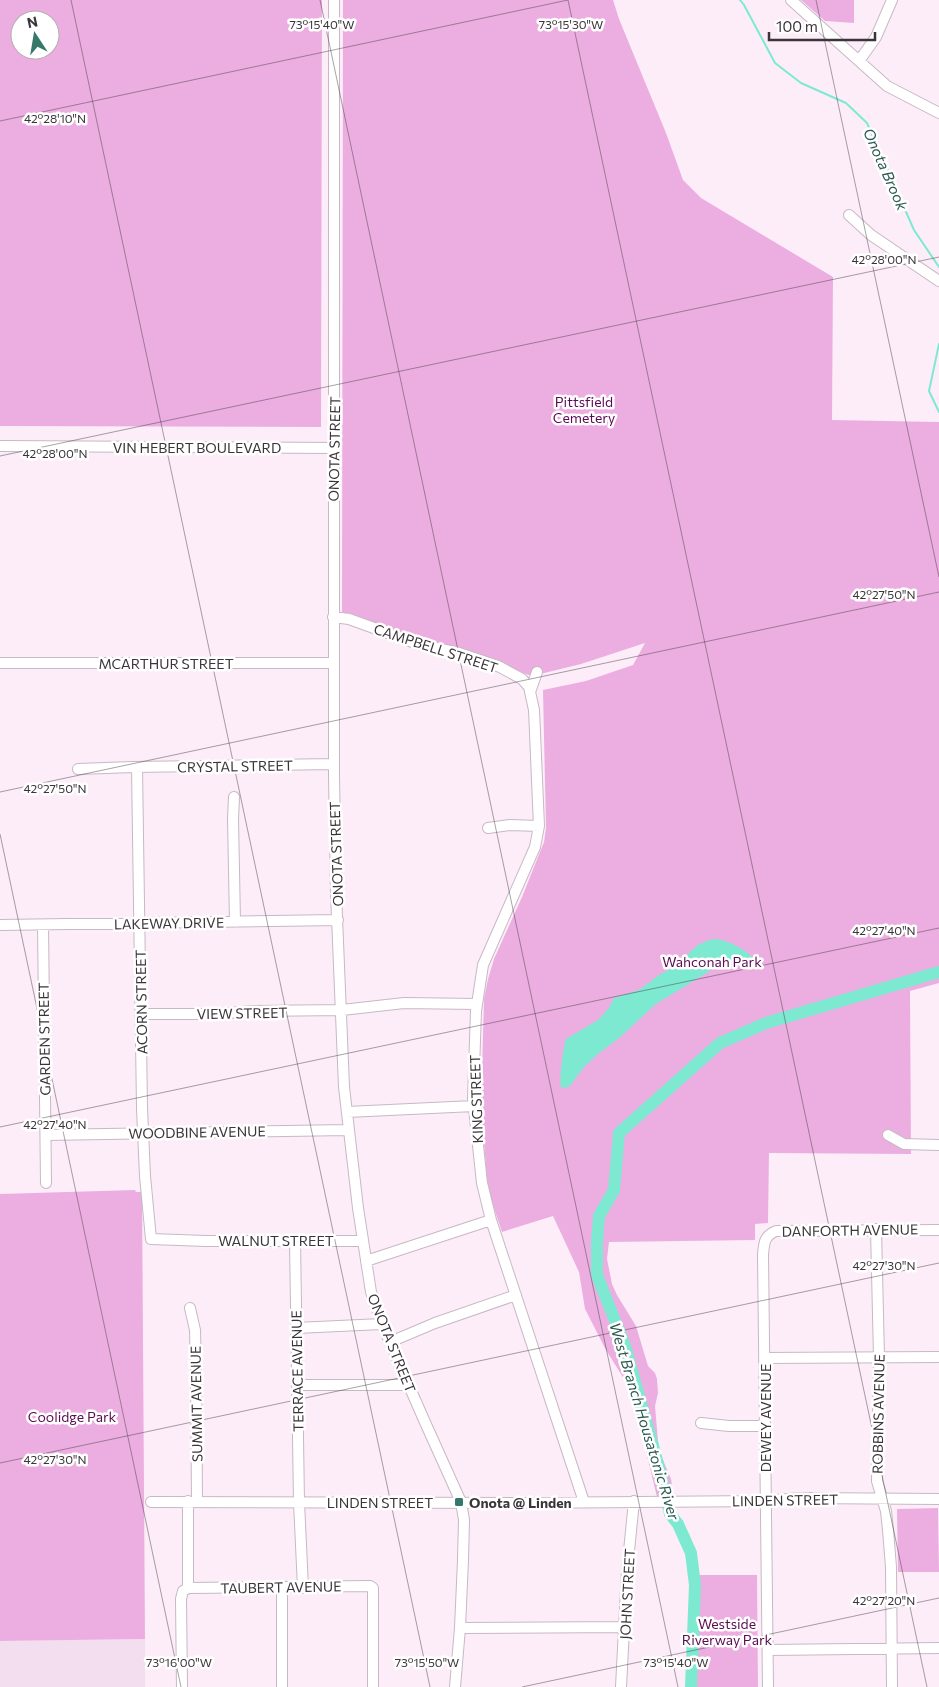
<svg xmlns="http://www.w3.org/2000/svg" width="939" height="1687" viewBox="0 0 939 1687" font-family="Commissioner,sans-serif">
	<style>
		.built { fill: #f2deee }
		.green { fill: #ecaee0; fill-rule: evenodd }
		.water { fill: #7ee9d1 }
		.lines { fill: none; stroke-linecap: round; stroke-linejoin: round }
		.stream { stroke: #7ee9d1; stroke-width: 2 }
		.river { stroke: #7ee9d1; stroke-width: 12 }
		.minor-casing { stroke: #c7b9c4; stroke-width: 12 }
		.minor { stroke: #fff; stroke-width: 10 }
		.ticks { fill: none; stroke: #3b353a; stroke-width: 1; stroke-opacity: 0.45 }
		.poi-dot { fill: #36796b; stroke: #fff; stroke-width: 2 }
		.labels { text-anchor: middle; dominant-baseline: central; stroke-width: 5; stroke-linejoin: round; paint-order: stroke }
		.park-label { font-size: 14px; fill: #5b0b52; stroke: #fff }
		.street-label { font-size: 14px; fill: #3b353a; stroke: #fff }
		.poi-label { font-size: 14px; font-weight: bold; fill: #3b353a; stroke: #fff; text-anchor: start }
		.water-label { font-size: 15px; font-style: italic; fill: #2d5b51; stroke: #fff }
		.ticks-label { font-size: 12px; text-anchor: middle; fill: #3b353a; stroke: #fff; stroke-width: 5; stroke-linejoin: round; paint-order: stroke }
	</style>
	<rect width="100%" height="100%" fill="#fcedf9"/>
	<path class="built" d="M145 1639V1687H0V1641Z"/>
	<path class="green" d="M0 0H322L321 427 0 426ZM20 20H50V50H20Z
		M343 0H613L619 19 666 133 683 180 701 198 833 277 832 420 939 422V983L910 991 911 1154 769 1153 768 1223 755 1224V1240L609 1242 607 1259 612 1284 617 1295 636 1326 648 1366 655 1373 657 1379 658 1393 655 1406 658 1441 660 1453 671 1479 674 1497H657L636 1410 624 1379 606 1350 585 1309 579 1272 553 1216 502 1232 488 1190 481 1107 484 999 488 979 494 959 522 897 544 842 546 828 543 690 586 681 633 665 645 643 581 664 532 676 342 612Z
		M801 0H854V23L825 21Z
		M135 1190 136 1192H142L145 1639 0 1641V1194Z
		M938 1508 939 1572H898L897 1509Z
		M696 1575H757L758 1687H697Z"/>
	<path class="water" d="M716 939C728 940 754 953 756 964L733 963 713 969 656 1004 619 1038 598 1054 584 1067 569 1087 561 1088C559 1081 563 1047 566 1039L598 1020 609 1008 614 998 639 990 659 975 672 968 698 945 709 940Z"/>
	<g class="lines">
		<path class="stream" d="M740 0 744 5 775 63 801 83 846 103 867 123 914 230 939 267
			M939 344 929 391 939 412"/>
		<path class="river" d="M691 1687 695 1585 691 1553 678 1524 670 1514 660 1471 625 1346 597 1275V1242L599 1216 614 1190 619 1133 720 1043 766 1023 939 972"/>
		<g class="minor-casing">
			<path id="minor" d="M334 0V775L336 893 344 1087 358 1208 371 1292 382 1324 424 1420 461 1502 464 1520 463 1560 460 1628 455 1687
				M791 0 887 86 939 113
				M859 61 876 37 892 0
				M849 215 871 235 939 281
				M0 446 334 448
				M333 617 349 619 418 644 459 653 500 667 522 679 529 687 534 710 539 826 535 847 483 965 476 1011 473 1099 482 1183 491 1220 584 1502
				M0 663H333
				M530 692 537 672
				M137 767 142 1108 145 1176 151 1239 206 1241H363
				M78 769 133 767 333 764
				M234 797 233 819 235 922
				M488 828 510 825 539 826
				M0 925 338 920
				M43 925 46 1183
				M142 1014H217L254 1011 342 1010 404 1003 477 1004
				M347 1112 474 1106
				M46 1135 348 1130
				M888 1135 904 1144 939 1145
				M876 1229 879 1357 877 1481 886 1511 888 1530 891 1567 892 1687
				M295 1240 299 1502 303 1588
				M366 1261 491 1220
				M190 1308 195 1330 196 1371 197 1502
				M296 1328 382 1324
				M390 1342 435 1323 516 1295
				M764 1358 939 1357
				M297 1385H409
				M701 1423 729 1426H765
				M151 1502 515 1503 765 1501 800 1498 939 1499
				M188 1588 370 1586 373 1588V1687
				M188 1588V1501
				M460 1628 625 1627
				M768 1650 939 1648
				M182 1687 181 1599 183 1591 188 1588
				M282 1687V1588
				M621 1687 627 1571 634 1501
				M768 1687 763 1255C764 1243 764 1236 776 1231L939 1230"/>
		</g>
		<use href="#minor" class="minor"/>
	</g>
	<path class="ticks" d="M71 0 430 1687M320 0 678 1687M568 0 927 1687M816 0 939 577M0 121 568 0M0 456 939 257M0 792 939 592M0 834 181 1687M0 1127 939 928M0 1463 939 1263M522 1687 939 1598"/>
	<rect class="poi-dot" x="454" y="1497" width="10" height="10" rx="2.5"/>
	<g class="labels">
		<g class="park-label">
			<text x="584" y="401">Pittsfield<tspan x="584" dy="16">Cemetery</tspan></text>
			<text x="712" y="961">Wahconah Park</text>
			<text x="72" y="1416">Coolidge Park</text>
			<text x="727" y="1623">Westside<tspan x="727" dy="16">Riverway Park</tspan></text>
		</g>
		<g class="street-label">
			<text x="197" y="447">VIN HEBERT BOULEVARD</text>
			<text transform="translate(334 449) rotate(-89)">ONOTA STREET</text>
			<text transform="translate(436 648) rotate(18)">CAMPBELL STREET</text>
			<text x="166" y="663">MCARTHUR STREET</text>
			<text transform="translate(235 766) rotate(-1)">CRYSTAL STREET</text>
			<text transform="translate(336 854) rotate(-92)">ONOTA STREET</text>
			<text transform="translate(169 923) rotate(-1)">LAKEWAY DRIVE</text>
			<text transform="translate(141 1002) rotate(-91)">ACORN STREET</text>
			<text transform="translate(242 1013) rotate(-1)">VIEW STREET</text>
			<text transform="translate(44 1039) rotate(-91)">GARDEN STREET</text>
			<text transform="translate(476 1099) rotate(-92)">KING STREET</text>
			<text transform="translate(197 1132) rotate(-1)">WOODBINE AVENUE</text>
			<text transform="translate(850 1230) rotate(-1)">DANFORTH AVENUE</text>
			<text x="276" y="1240">WALNUT STREET</text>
			<text transform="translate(392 1343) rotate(68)">ONOTA STREET</text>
			<text transform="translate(297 1371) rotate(-91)">TERRACE AVENUE</text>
			<text transform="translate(196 1404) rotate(-91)">SUMMIT AVENUE</text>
			<text transform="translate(878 1414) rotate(-89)">ROBBINS AVENUE</text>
			<text transform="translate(765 1418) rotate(-90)">DEWEY AVENUE</text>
			<text transform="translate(785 1500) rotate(-1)">LINDEN STREET</text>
			<text x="380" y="1502">LINDEN STREET</text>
			<text transform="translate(281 1587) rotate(-1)">TAUBERT AVENUE</text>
			<text transform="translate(627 1594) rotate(-87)">JOHN STREET</text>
		</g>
		<g class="poi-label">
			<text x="469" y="1502">Onota @ Linden</text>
		</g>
		<g class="water-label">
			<text transform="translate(886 169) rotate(66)">Onota Brook</text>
			<text transform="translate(645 1421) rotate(73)">West Branch Housatonic River</text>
		</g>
	</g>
	<g class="ticks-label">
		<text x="322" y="29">73°15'40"W</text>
		<text x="571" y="29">73°15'30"W</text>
		<text x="55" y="123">42°28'10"N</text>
		<text x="884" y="264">42°28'00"N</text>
		<text x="55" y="458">42°28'00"N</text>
		<text x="884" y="599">42°27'50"N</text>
		<text x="55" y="793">42°27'50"N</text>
		<text x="884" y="935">42°27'40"N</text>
		<text x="55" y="1129">42°27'40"N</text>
		<text x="884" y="1270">42°27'30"N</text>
		<text x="55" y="1464">42°27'30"N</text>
		<text x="884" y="1605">42°27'20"N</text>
		<text x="179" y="1667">73°16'00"W</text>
		<text x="427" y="1667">73°15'50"W</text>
		<text x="676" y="1667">73°15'40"W</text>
	</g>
	<g transform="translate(35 35) rotate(348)"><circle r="24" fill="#ffffff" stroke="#b1aeb0"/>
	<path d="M0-4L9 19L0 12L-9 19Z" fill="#36796b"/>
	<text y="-8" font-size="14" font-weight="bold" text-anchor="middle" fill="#3b353a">N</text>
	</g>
	<path d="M769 32v8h106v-8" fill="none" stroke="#3b353a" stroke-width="2.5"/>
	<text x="776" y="32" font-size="15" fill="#3b353a" stroke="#ffffff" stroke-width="4" paint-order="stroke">100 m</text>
</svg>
